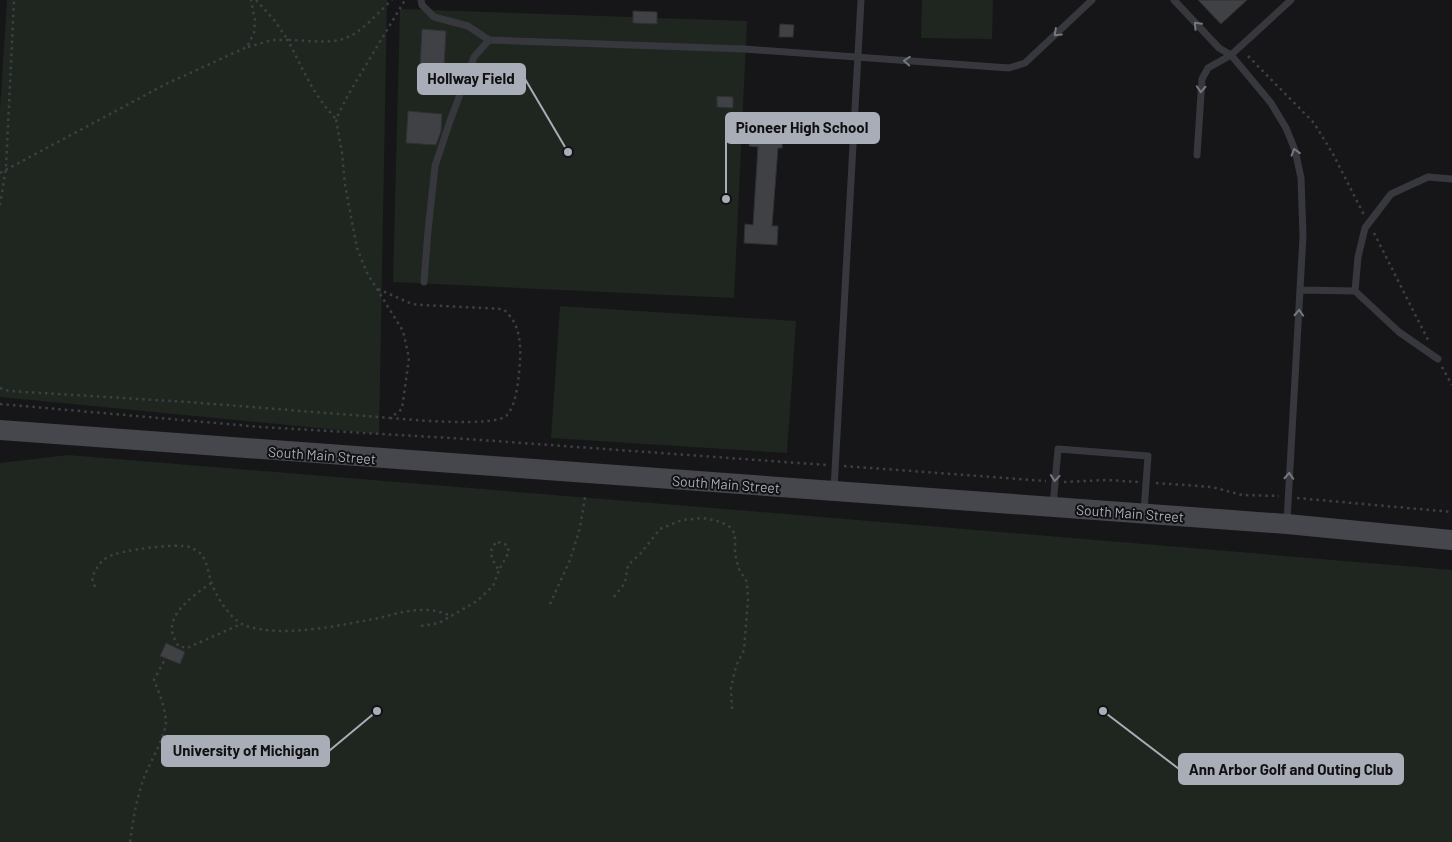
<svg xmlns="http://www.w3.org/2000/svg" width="1452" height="842" viewBox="0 0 1452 842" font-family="Barlow,sans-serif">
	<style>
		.green { fill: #1e261f }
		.building { fill: #404145; stroke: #303034 }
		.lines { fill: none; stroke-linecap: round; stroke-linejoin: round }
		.path { stroke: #3d3f44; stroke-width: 2.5; stroke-dasharray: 2.5 4; stroke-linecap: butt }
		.service { stroke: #37383d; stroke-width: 7 }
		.secondary { stroke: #45474d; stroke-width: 20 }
		.oneway { stroke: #757881 }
		.labels { text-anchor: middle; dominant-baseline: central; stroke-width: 4; stroke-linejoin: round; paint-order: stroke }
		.street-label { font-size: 14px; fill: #a8adb8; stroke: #111113 }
		.leader { fill: none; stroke: #a8adb8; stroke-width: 2 }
		.callout-dot { fill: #a8adb8; stroke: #111113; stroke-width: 2 }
		.callout { fill: #a8adb8; stroke: #a8adb8; stroke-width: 2 }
		.callout-label { font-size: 15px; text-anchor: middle; font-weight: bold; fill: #111 }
	</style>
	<rect width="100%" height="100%" fill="#161618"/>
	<path class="green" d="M7 0H387L379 434 0 397V110Z
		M922 0H993L992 39 921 38Z
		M400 9 747 21 734 298 393 282Z
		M560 306 796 321 787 453 551 438Z
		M68 455 774 513 1452 570V842H0V463Z"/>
	<path class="building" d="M1198 0H1247L1221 24Z
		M633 11 657 12V24L633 23Z
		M780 24 794 25 793 37H779Z
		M422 29 446 31 444 67 420 66Z
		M717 96 733 97V108L717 107Z
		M408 111 442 114 441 131 436 145 406 143Z
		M750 128 783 130 782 148H778L772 226H778L777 245 744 243 745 224 753 225 758 147 749 146Z
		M166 643 185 652 180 664 160 656Z"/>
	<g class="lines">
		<path class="path" d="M256 0 274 20 288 40C305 40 326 44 343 39 362 33 377 13 392 0
			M248 47 272 40H288C302 68 314 96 336 119
			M1248 56 1314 123 1333 154 1364 215
			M863 121 872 122
			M0 173 166 84 247 47 254 33 255 20 251 0
			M0 205 6 168 14 0
			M1374 233 1428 340
			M378 289 412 304 423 305 503 309C519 322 521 341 520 361 519 375 517 406 506 416 493 427 411 420 391 418
			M1442 367 1452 385
			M0 388 9 391 188 402 390 418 402 409 409 358 403 331 367 273 357 248 345 185 342 153 336 119 348 95 405 0
			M0 404 261 427 467 439 826 465
			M844 466 1046 481
			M1064 482 1106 480 1138 482
			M1156 483 1212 487 1242 495 1279 496
			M1297 498 1452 512
			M498 542 507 545 509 552 499 570C493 561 490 557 492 546Z
			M211 583C196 594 166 613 173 635 174 639 177 642 178 646L187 648 241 624
			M95 587 92 578C96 569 99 562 108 557 119 550 177 543 190 547 192 548 198 551 200 553 207 560 208 572 211 581 215 595 230 619 244 625 281 639 341 625 379 618 395 614 411 609 427 610 436 610 445 614 453 616
			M614 597 625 583 628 565 641 553 660 529 682 520 703 518 721 522 730 527 735 534V554L739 569 747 582 748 599 744 650 736 666 731 688 732 709
			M550 604 570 560 580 528 585 497
			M421 626 439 623 477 601 493 586 499 570
			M130 842C133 819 137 796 145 775 151 761 166 735 166 721 165 707 159 693 154 680L164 661"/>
		<path class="service" d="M421 0 422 5 434 17 468 26 489 40
			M1174 0 1219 48 1231 55 1271 103 1286 128 1295 150 1301 178 1303 236 1287 521
			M1197 155 1202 79 1208 68 1231 55 1291 0
			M424 282 428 231 435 166 450 121 474 57 489 40 744 49 1009 68 1025 63 1092 0
			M1300 290 1355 291 1399 332 1438 359
			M1355 291 1358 257 1365 228 1391 194 1428 177 1452 179
			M834 489 861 0
			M1053 506 1058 449 1148 456 1144 511"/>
		<path class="secondary" d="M0 430 1287 524 1452 540"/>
	</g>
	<defs><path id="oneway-chevron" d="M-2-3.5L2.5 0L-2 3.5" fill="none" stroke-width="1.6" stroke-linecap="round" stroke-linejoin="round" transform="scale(1.25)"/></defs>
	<g class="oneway">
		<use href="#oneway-chevron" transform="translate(1197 25) rotate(-133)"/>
		<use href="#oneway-chevron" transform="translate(1057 33) rotate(137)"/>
		<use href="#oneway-chevron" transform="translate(907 61) rotate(-176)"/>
		<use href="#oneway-chevron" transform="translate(1201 89) rotate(93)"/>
		<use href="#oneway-chevron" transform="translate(1295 152) rotate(-107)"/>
		<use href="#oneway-chevron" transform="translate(1299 313) rotate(-87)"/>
		<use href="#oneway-chevron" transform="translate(1289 476) rotate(-87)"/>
		<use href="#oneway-chevron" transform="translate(1055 478) rotate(95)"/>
	</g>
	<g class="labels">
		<g class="street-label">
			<text transform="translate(322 455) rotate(4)">South Main Street</text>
			<text transform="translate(726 484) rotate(4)">South Main Street</text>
			<text transform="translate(1130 513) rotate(4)">South Main Street</text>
		</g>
	</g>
	<path class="leader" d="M568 152L525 79M726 199L726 128M377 711L329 751M1103 711L1179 769"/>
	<g class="callout-dot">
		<circle cx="568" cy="152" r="5"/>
		<circle cx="726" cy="199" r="5"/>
		<circle cx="377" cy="711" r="5"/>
		<circle cx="1103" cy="711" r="5"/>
	</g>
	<g class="callout">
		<rect x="418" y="64" width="107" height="30" rx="5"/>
		<rect x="726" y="113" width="153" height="30" rx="5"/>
		<rect x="162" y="736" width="167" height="30" rx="5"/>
		<rect x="1179" y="754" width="224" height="30" rx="5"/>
	</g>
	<g class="callout-label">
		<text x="471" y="84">Hollway Field</text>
		<text x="802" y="133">Pioneer High School</text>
		<text x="246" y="756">University of Michigan</text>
		<text x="1291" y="775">Ann Arbor Golf and Outing Club</text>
	</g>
</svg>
